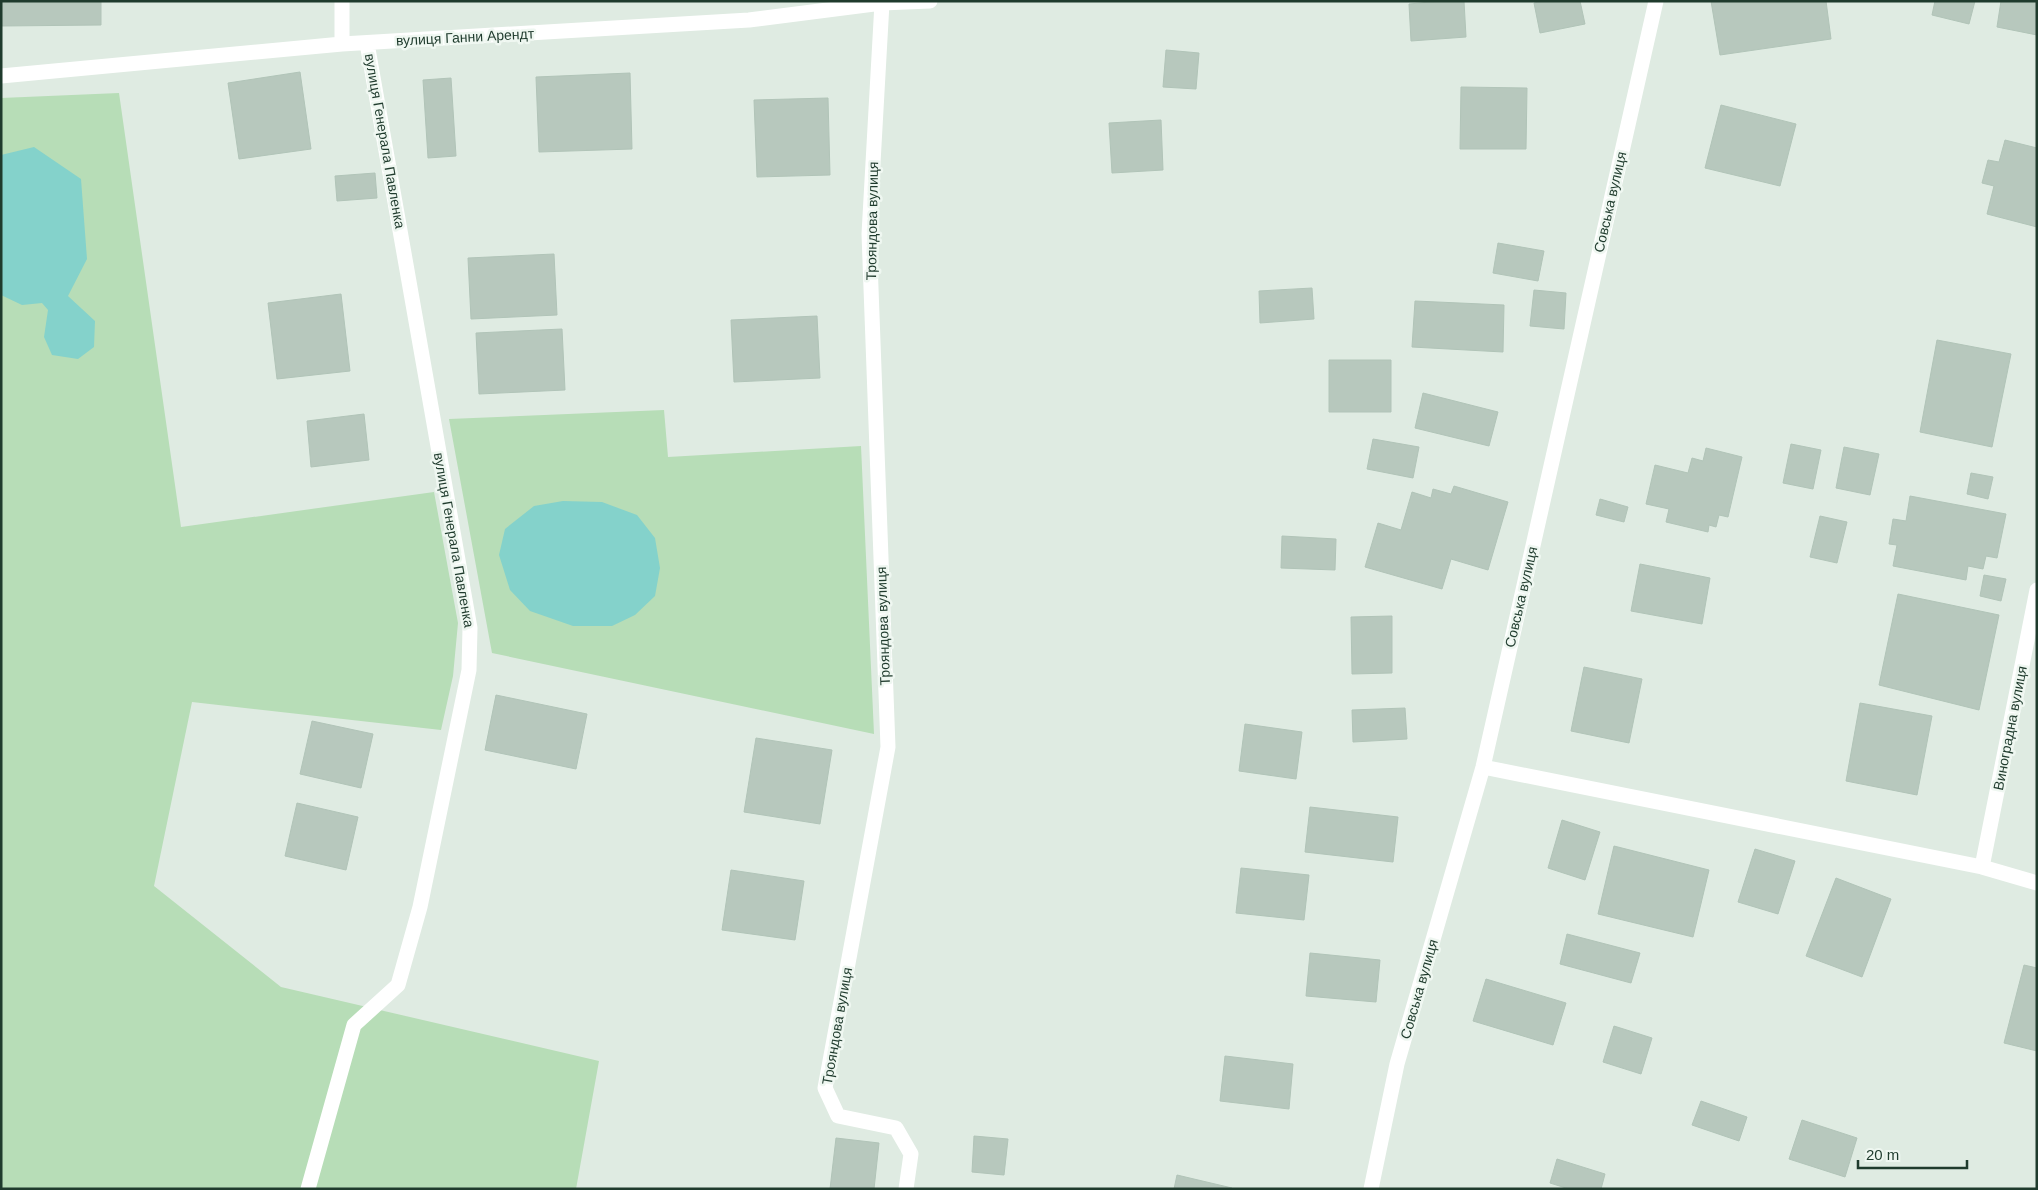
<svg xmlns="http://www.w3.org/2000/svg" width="2038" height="1190" viewBox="0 0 2038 1190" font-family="Helvetica,sans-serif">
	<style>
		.green { fill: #b7ddb7 }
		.water { fill: #84d2cb }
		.building { fill: #b7c8bd; stroke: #b1c4b8 }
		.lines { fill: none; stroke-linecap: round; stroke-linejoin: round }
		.minor { stroke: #fff; stroke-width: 15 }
		.labels { text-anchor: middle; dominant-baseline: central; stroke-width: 5; stroke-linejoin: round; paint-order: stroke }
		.street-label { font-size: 14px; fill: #1f3b2d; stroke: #eff7f1 }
	</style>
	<rect width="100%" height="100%" fill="#dfebe2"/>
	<path class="green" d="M119 93 181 527 434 492 458 623 453 676 441 730 192 702 154 886 281 987 599 1061 576 1189H1V98Z
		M664 410 668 457 861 446 874 734 492 653 449 419Z"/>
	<path class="water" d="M34 147 81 179 87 259 68 296 95 321 94 347 78 359 52 355 44 337 48 310 42 303 22 305 1 295V155Z
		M563 501 602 502 637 515 655 538 660 568 655 596 635 615 612 626H573L530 611 510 590 499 555 505 529 534 506Z"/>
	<path class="building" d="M1 1H101V25L1 26Z
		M1441 1H1464L1466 37 1411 41 1409 4Z
		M1544 1H1580L1585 24 1540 33 1534 3Z
		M1711 1H1826L1831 39 1720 55Z
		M1935 1H1975L1969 24 1932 15Z
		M2001 1H2037V35L1997 27Z
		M1166 50 1199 53 1196 89 1163 87Z
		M300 72 311 149 239 159 228 83Z
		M630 73 632 149 539 152 536 77Z
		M451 78 456 156 428 158 423 80Z
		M1461 87 1527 88 1526 149H1460Z
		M828 98 830 175 757 177 754 100Z
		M1721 105 1796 124 1780 186 1705 168Z
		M1161 120 1163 170 1112 173 1109 123Z
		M2005 140 2037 148V227L1987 214 1994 186 1982 183 1988 160 1999 162Z
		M375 173 377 198 337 201 335 176Z
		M1498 243 1544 251 1538 281 1493 273Z
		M554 254 557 315 471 319 468 258Z
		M1312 288 1314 319 1260 323 1259 291Z
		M1534 290 1566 293 1564 329 1530 326Z
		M341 294 350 371 277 379 268 303Z
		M1415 301 1504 305 1503 352 1412 347Z
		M817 316 820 378 734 382 731 320Z
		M562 329 565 390 479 394 476 333Z
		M1937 340 2011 354 1992 447 1920 432Z
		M1329 360H1391V412H1329Z
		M1423 393 1498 412 1489 446 1415 428Z
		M364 414 369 460 311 467 307 421Z
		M1373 439 1419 447 1413 478 1367 469Z
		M1791 444 1821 450 1813 489 1783 483Z
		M1844 447 1879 454 1870 495 1836 488Z
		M1706 448 1742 457 1728 517 1719 515 1716 527 1709 525 1708 532 1666 522 1669 509 1646 504 1655 465 1688 473 1692 458 1703 461Z
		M1971 473 1993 477 1988 499 1967 494Z
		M1454 486 1508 502 1488 570 1451 559 1442 589 1365 567 1378 523 1401 530 1412 492 1431 498 1433 489 1451 494Z
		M1910 496 2006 514 1997 558 1986 556 1983 569 1968 566 1966 580 1893 566 1897 545 1889 544 1893 519 1906 521Z
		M1600 499 1628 507 1624 522 1596 515Z
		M1820 516 1847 522 1837 563 1810 557Z
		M1282 536 1336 539 1335 570 1281 568Z
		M1640 564 1710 578 1702 624 1631 611Z
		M1984 575 2006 579 2001 601 1980 596Z
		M1898 594 1999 615 1979 710 1879 685Z
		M1392 616V673L1352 674 1351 617Z
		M1584 667 1642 679 1629 743 1571 731Z
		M496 695 587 714 576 769 485 750Z
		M1860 703 1932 716 1917 795 1846 781Z
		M1405 708 1407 739 1353 742 1352 710Z
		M312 721 373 734 361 788 300 774Z
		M1245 724 1302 732 1296 779 1239 771Z
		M756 738 832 750 820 824 744 812Z
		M297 803 358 817 346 870 285 856Z
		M1310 807 1398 817 1393 862 1305 852Z
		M1562 820 1600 832 1585 880 1548 868Z
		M1614 846 1709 870 1693 937 1598 914Z
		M1755 849 1795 861 1778 914 1738 902Z
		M1241 868 1309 875 1304 920 1236 913Z
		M731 870 804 881 795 940 722 930Z
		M1836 878 1891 899 1862 977 1806 956Z
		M1567 934 1640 953 1631 983 1560 964Z
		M1310 953 1380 960 1376 1002 1306 996Z
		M2024 965 2037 968V1051L2004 1043Z
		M1486 979 1566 1003 1553 1045 1473 1021Z
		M1614 1026 1652 1038 1641 1074 1603 1062Z
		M1225 1056 1293 1064 1289 1109 1220 1101Z
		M1701 1101 1747 1117 1739 1141 1692 1125Z
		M1802 1120 1857 1138 1845 1177 1789 1159Z
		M974 1136 1008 1139 1004 1175 972 1172Z
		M836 1138 879 1143 874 1189H830Z
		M1557 1159 1605 1174 1601 1189H1569L1550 1183Z
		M1177 1175 1232 1188V1189H1174Z"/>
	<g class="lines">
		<path class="minor" d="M882 3 869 234 888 747 825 1088 838 1116 896 1128 911 1154 906 1189
			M342 44V1
			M1 76 342 44 749 20 882 3 930 1
			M1483 767 1982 867 2037 883
			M1982 867 2037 590
			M308 1189 354 1025 398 985 420 907 469 670 470 628 367 43
			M1371 1189 1397 1064 1483 767 1656 1"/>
	</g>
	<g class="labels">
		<g class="street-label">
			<text transform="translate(465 37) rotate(-3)">вулиця Ганни Арендт</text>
			<text transform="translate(385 141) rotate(80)">вулиця Генерала Павленка</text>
			<text transform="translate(1610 202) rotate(-77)">Совська вулиця</text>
			<text transform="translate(872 221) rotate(-89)">Трояндова вулиця</text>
			<text transform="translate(454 540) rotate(80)">вулиця Генерала Павленка</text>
			<text transform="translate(1521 597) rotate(-77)">Совська вулиця</text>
			<text transform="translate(883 626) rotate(-92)">Трояндова вулиця</text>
			<text transform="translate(2010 728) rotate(-79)">Виноградна вулиця</text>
			<text transform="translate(1419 989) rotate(-74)">Совська вулиця</text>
			<text transform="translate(837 1026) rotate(-80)">Трояндова вулиця</text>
		</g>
	</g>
	<rect width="2038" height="1190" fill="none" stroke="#1f3b2d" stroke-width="5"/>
	<path d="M1858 1160v8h109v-8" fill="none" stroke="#1f3b2d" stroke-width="2.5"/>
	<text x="1866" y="1160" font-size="15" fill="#1f3b2d" stroke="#eff7f1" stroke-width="4" paint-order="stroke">20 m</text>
</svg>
